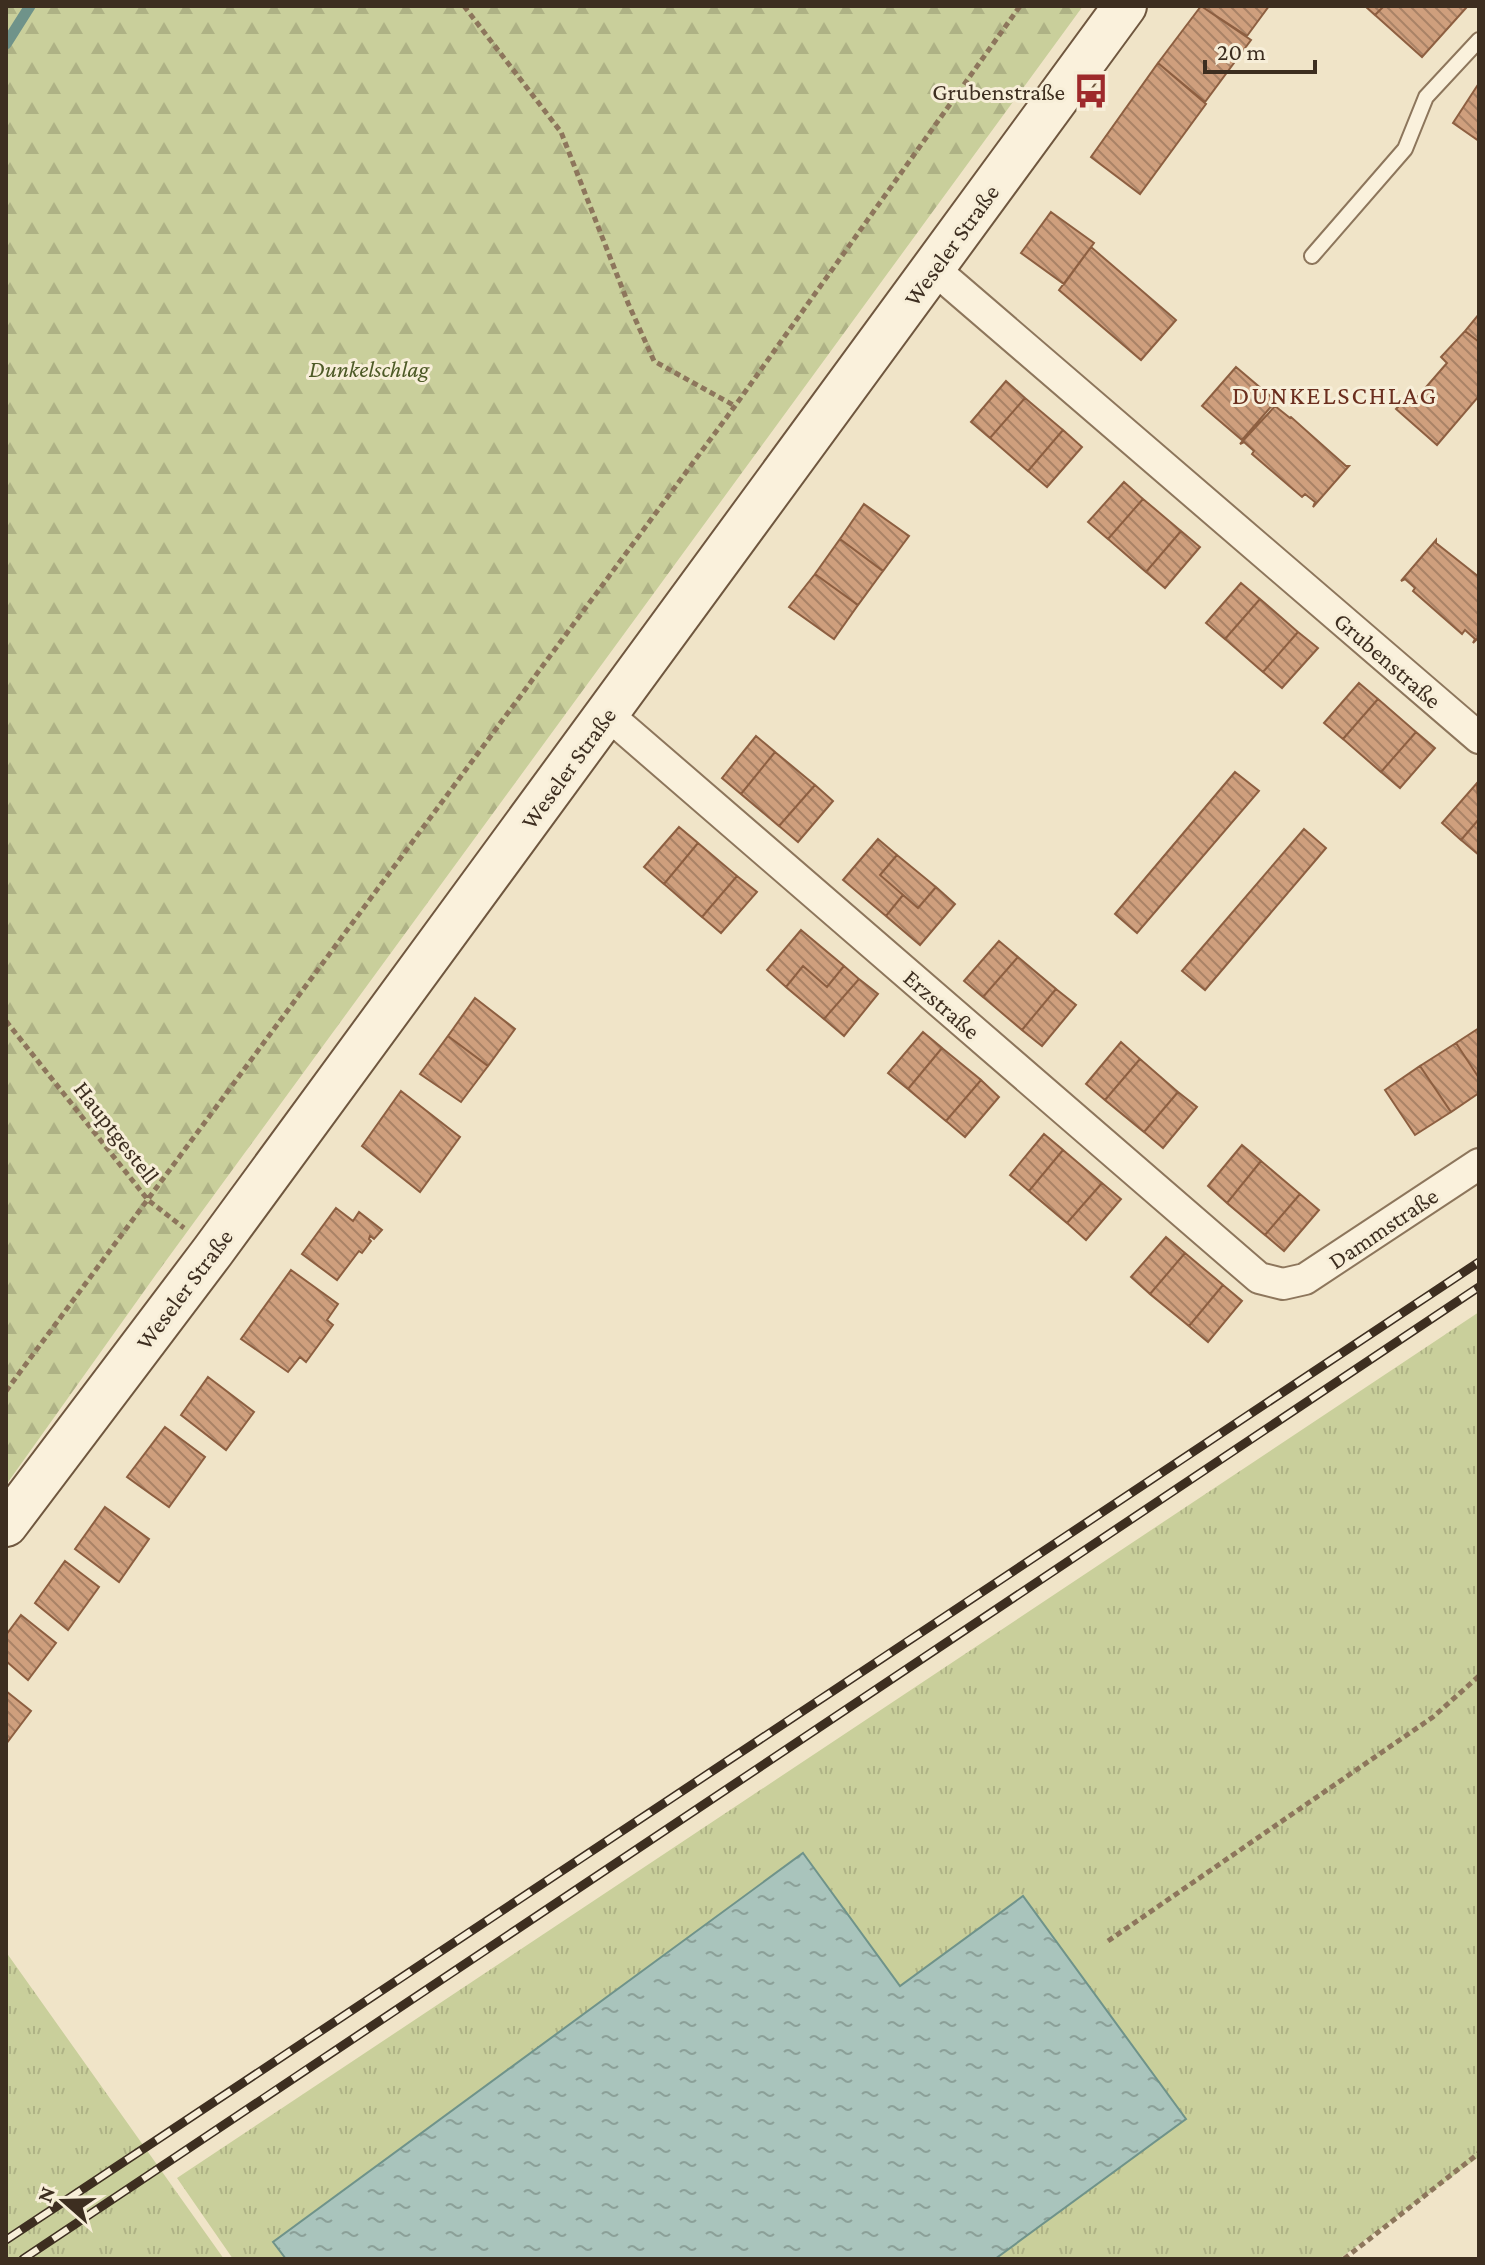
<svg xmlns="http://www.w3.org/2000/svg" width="1485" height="2265" viewBox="0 0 1485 2265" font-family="'Crimson Pro',serif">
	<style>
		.grass { fill: url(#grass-tufts) }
		.forest { fill: url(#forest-firs) }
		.water { fill: url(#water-ripples); stroke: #6f938a; stroke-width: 2 }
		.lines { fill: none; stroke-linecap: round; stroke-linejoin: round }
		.stream { stroke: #6f938a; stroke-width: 11 }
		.building { fill: url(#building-back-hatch); stroke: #8d5f41; stroke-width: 2 }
		.lane-casing { stroke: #8d765c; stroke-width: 18 }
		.street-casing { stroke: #8d765c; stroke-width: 34 }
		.secondary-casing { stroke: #6f573f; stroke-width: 46 }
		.path { stroke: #8d765c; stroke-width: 5; stroke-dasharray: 6 4; stroke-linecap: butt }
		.lane { stroke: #faf1dc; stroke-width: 14 }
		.street { stroke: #faf1dc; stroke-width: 30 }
		.secondary { stroke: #faf1dc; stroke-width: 42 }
		.rail-casing { stroke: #3d2e20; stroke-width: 9 }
		.rail { stroke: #f7eed8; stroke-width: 6; stroke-dasharray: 18; stroke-linecap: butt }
		.labels { text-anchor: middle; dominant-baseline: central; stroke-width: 6; stroke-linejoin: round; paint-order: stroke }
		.poi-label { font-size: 24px; fill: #3d2e20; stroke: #f7eed8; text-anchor: end }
		.street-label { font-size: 24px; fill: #3d2e20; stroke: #f7eed8 }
		.park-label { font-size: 24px; font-style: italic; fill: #4d5a26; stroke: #f7eed8 }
		.neighbourhood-label { font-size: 26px; letter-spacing: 2px; fill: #6b2e1e; stroke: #f7eed8 }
	</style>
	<defs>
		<pattern id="grass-tufts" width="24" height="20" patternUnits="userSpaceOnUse" patternTransform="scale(2)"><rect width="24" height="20" fill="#c9cf9b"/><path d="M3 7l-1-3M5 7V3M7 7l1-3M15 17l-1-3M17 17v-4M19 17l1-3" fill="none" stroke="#aeb285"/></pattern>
		<pattern id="forest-firs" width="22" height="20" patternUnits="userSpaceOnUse" patternTransform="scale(2)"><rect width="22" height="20" fill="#c9cf9b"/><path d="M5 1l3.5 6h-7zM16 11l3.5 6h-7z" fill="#aeb285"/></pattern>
		<pattern id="water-ripples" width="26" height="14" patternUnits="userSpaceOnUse" patternTransform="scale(2)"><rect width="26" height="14" fill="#a9c4bc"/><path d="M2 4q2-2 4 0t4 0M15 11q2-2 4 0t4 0" fill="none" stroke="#8ba098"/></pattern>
		<pattern id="building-back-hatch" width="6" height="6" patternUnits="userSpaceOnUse" patternTransform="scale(2)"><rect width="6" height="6" fill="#cf9f7d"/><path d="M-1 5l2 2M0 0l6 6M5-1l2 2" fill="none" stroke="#a98266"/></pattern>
	</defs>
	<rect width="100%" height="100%" fill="#f0e4c8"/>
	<path class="grass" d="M1479 1312V2157L1339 2259H233L177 2178Z
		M6 1952 224 2259H6Z"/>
	<path class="forest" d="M6 6H1083L157 1273 6 1485Z"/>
	<path class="water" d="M803 1853 900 1986 1023 1896 1186 2119 995 2259H286L273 2242Z"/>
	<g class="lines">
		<path class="stream" d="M6 44 30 6"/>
	</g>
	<path class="building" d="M1201 6H1269L1247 36Z
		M1201 6 1251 40 1205 102 1158 63Z
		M1365 6H1384L1375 15Z
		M1384 6H1464L1466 8 1422 57 1375 15Z
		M1158 63 1206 104 1140 194 1091 157Z
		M1479 83V141L1453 123Z
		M1051 212 1094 243 1064 284 1021 253Z
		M1091 247 1176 320 1141 360 1059 290Z
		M1479 314V342L1465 331Z
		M1465 331 1479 342V396L1437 445 1396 409 1408 396 1414 401 1447 363 1441 357Z
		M1236 367 1276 401 1242 440 1202 406Z
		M1006 381 1025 398 990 438 971 422Z
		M1025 398 1063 430 1028 471 990 438Z
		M1277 404 1275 406 1290 418 1291 417 1346 466H1349L1313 507 1315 502 1305 494 1302 497 1252 454 1254 451 1244 442 1240 444Z
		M1063 430 1082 447 1047 487 1028 471Z
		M1124 482 1143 499 1108 539 1088 522Z
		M1143 499 1181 531 1146 572 1108 539Z
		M864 504 909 536 883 571 840 539Z
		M1181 531 1200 547 1165 588 1146 572Z
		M840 539 883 571 858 605 815 574Z
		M1436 540V543L1479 577V637L1473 643 1475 639 1465 630 1462 634 1413 591 1415 588 1405 579 1401 581Z
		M815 574 858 605 834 639 789 607Z
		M1241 583 1260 599 1225 639 1206 623Z
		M1260 599 1298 632 1263 672 1225 639Z
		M1298 632 1318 648 1282 688 1263 672Z
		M1359 683 1378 699 1343 739 1324 723Z
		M1378 699 1416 732 1381 772 1343 739Z
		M1416 732 1435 748 1400 788 1381 772Z
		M756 736 775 752 741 794 722 778Z
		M775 752 815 785 779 826 741 794Z
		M1235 772 1259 791 1137 933 1115 914Z
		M1477 783 1479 819 1461 840 1442 823Z
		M815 785 833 801 798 842 779 826Z
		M1479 819V855L1461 840Z
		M679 827 698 843 664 884 644 867Z
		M1304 829 1326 848 1205 990 1182 971Z
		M878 839 897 855 880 875 903 895 886 916 843 880Z
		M698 843 737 876 702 917 664 884Z
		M897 855 936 887 918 908 880 875Z
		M737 876 757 892 721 933 702 917Z
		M936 887 955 904 920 945 886 916 903 895 918 908Z
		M801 930 844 966 827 987 803 966 786 987 767 970Z
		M999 941 1018 957 983 997 964 981Z
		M1018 957 1056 989 1022 1030 983 997Z
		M803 966 827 987 844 966 859 979 824 1019 786 987Z
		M859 979 878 994 844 1036 824 1019Z
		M1056 989 1076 1005 1042 1046 1022 1030Z
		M475 998 515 1029 488 1066 448 1036Z
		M1479 1028V1078L1456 1043Z
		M923 1032 942 1048 908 1089 888 1073Z
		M448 1036 488 1066 461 1102 420 1074Z
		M1121 1042 1140 1059 1105 1100 1086 1084Z
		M1456 1043 1479 1078V1093L1451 1112 1420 1066Z
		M942 1048 981 1080 946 1121 908 1089Z
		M1140 1059 1178 1092 1144 1132 1105 1100Z
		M1420 1066 1451 1112 1415 1135 1385 1090Z
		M981 1080 999 1097 965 1137 946 1121Z
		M401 1091 460 1137 420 1192 362 1146Z
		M1178 1092 1197 1107 1163 1148 1144 1132Z
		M1044 1134 1063 1150 1029 1191 1010 1175Z
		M1242 1145 1261 1161 1227 1203 1208 1186Z
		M1063 1150 1102 1183 1067 1223 1029 1191Z
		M1261 1161 1300 1194 1265 1235 1227 1203Z
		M1102 1183 1121 1199 1086 1240 1067 1223Z
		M1300 1194 1319 1210 1284 1251 1265 1235Z
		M336 1208 353 1221 359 1212 382 1230 374 1239 370 1236 369 1239 371 1241 362 1253 359 1251 337 1280 302 1254Z
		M1166 1237 1185 1253 1150 1294 1131 1277Z
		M1185 1253 1223 1285 1189 1326 1150 1294Z
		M291 1270 338 1304 327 1320 333 1325 306 1362 300 1357 288 1372 241 1339Z
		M1223 1285 1242 1301 1208 1342 1189 1326Z
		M208 1377 254 1412 226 1450 181 1415Z
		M165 1427 205 1457 169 1507 127 1477Z
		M105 1507 149 1539 119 1582 75 1549Z
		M65 1561 99 1587 68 1630 35 1603Z
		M21 1615 56 1643 28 1680 6 1661V1635Z
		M6 1691 31 1711 6 1744Z"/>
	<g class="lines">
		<g class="lane-casing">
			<path id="lane" d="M1312 256 1405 149 1426 97 1479 40"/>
		</g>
		<g class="street-casing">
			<path id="street" d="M934 269 1479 738
				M607 714 1259 1278 1283 1284 1305 1279 1479 1164"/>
		</g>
		<g class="secondary-casing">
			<path id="secondary" d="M6 1525 213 1251 1125 6"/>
		</g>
		<path class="path" d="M464 6 561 132 628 303 654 361 735 406
			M6 1021 148 1200 184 1228
			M6 1391 735 406 1020 6
			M1108 1941 1433 1717 1479 1676
			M1344 2259 1479 2153"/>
		<use href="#lane" class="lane"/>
		<use href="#street" class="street"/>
		<use href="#secondary" class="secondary"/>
		<g class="rail-casing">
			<path id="rail" d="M6 2240 1479 1262
				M23 2259 1479 1287"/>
		</g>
		<use href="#rail" class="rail"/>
	</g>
	<defs>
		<g id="bus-bare" transform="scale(2.76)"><path d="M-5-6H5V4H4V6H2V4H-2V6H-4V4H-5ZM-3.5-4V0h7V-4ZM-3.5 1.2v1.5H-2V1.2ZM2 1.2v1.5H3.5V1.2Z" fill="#9e2a2b" stroke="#f7eed8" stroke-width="2.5" paint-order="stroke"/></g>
	</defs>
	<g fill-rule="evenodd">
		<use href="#bus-bare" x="1091" y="91"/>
	</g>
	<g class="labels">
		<g class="poi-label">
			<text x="1065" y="91">Grubenstraße</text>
		</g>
		<g class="street-label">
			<text transform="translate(951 245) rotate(-54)">Weseler Straße</text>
			<text transform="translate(1388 660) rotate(41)">Grubenstraße</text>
			<text transform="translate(568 768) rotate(-54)">Weseler Straße</text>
			<text transform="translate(942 1004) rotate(41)">Erzstraße</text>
			<text transform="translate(117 1132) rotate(52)">Hauptgestell</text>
			<text transform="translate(1383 1228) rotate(-34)">Dammstraße</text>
			<text transform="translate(184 1289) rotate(-53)">Weseler Straße</text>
		</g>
		<g class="park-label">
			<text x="369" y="368">Dunkelschlag</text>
		</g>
		<g class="neighbourhood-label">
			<text x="1335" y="395">DUNKELSCHLAG</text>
		</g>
	</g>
	<rect width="1485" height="2265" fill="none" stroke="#3d2e20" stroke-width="16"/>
	<g transform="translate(64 2201) rotate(290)" stroke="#f7eed8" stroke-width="6" paint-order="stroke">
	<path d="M0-6L14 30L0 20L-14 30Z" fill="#3d2e20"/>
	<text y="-12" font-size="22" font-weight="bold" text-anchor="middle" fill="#3d2e20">N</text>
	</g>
	<path d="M1205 60v12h110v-12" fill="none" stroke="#3d2e20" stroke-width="4"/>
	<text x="1217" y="60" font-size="24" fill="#3d2e20" stroke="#f7eed8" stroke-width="6" paint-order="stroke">20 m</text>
</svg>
